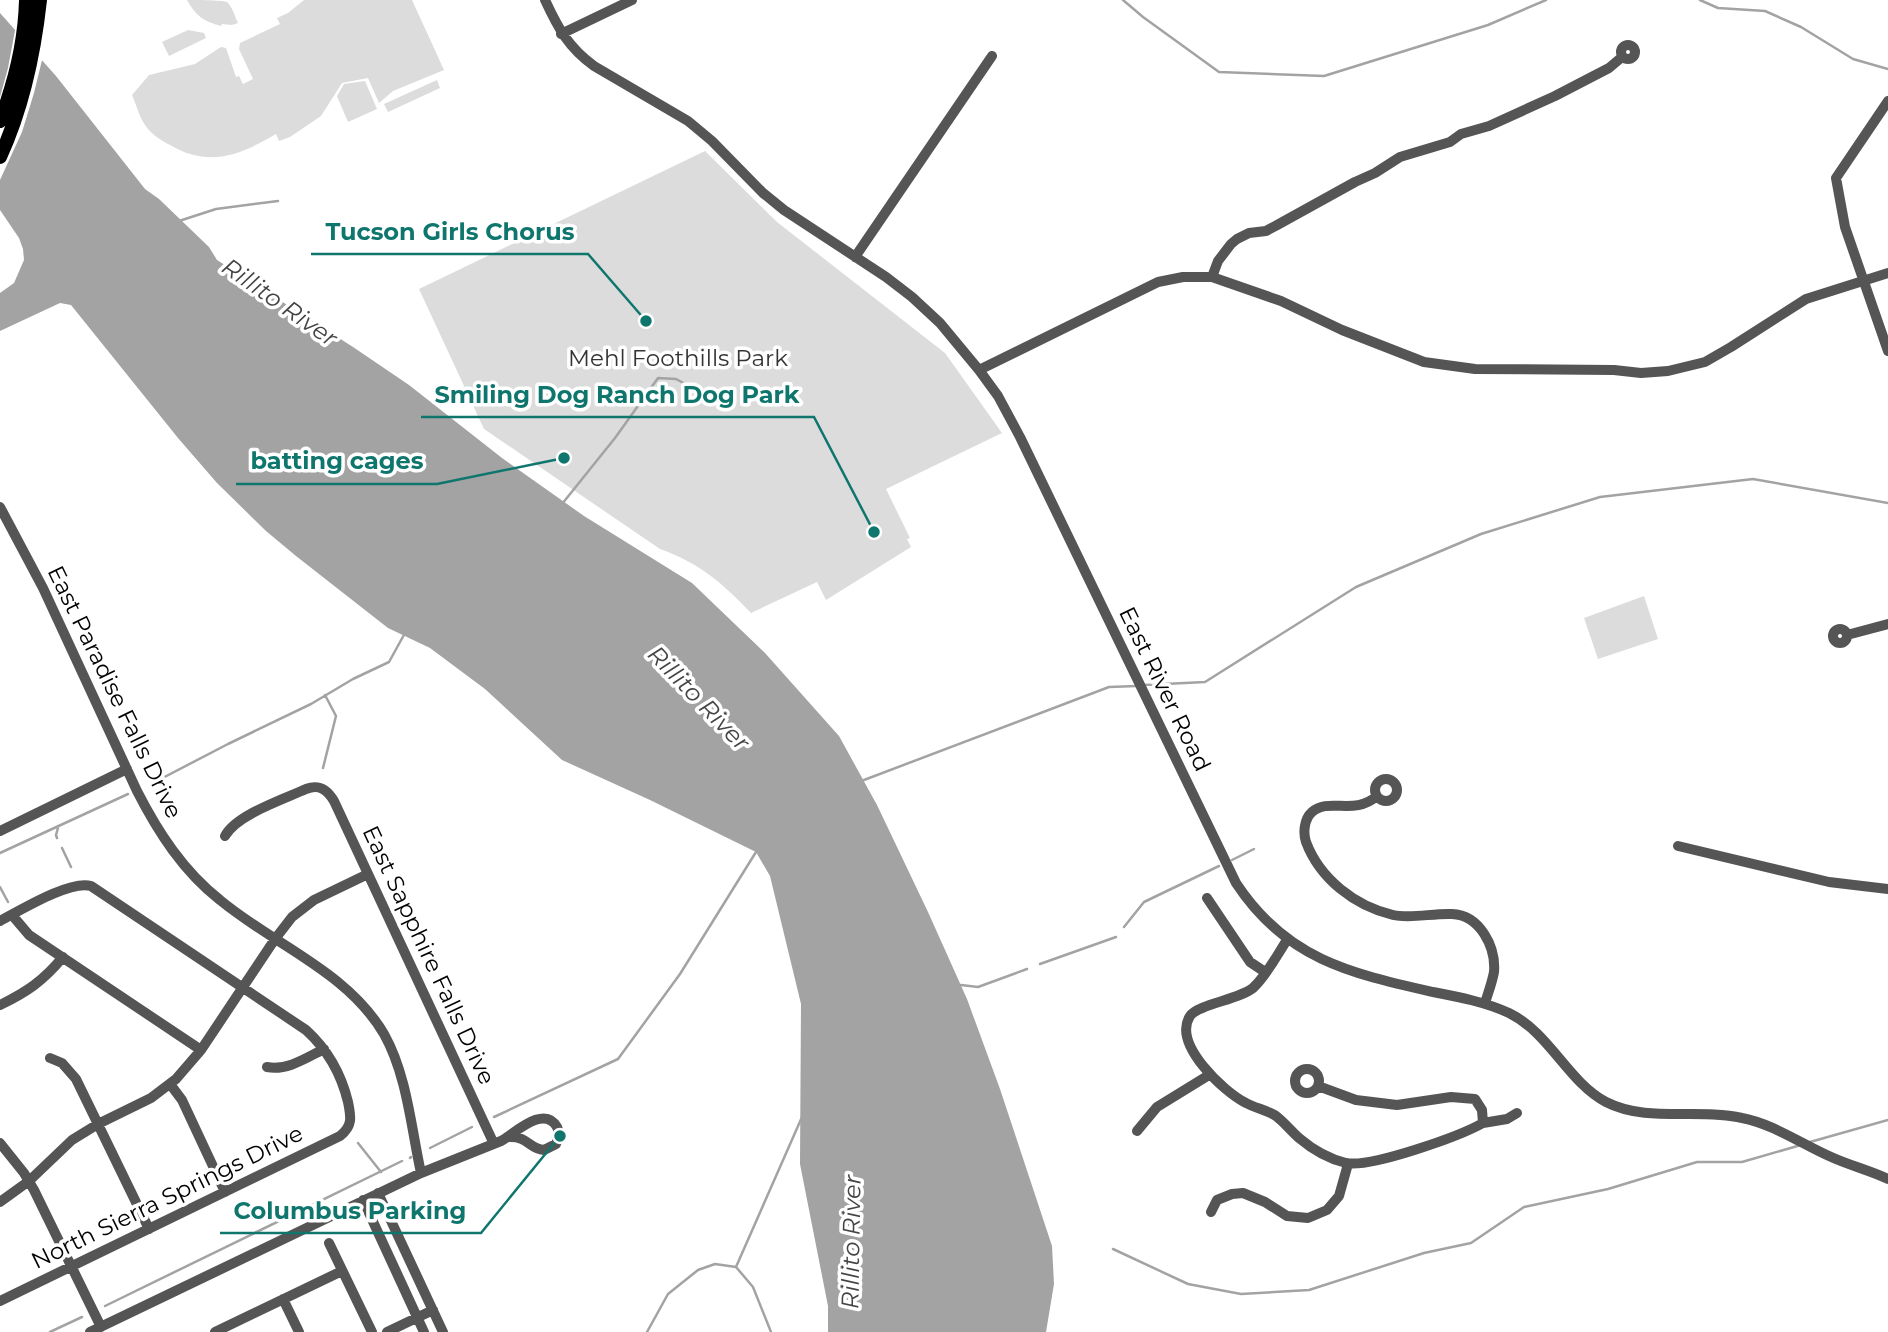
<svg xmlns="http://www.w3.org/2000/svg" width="1888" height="1332" viewBox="0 0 1888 1332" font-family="Montserrat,sans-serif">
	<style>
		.green { fill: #dcdcdc }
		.water { fill: #a3a3a3 }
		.pier { fill: #fff }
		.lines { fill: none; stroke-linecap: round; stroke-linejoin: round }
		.stream { stroke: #a3a3a3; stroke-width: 2.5 }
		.minor { stroke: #555; stroke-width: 10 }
		.major { stroke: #000; stroke-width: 14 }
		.labels { text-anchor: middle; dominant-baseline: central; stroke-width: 7; stroke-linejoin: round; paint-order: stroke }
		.park-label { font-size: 23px; fill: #333; stroke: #fff }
		.street-label { font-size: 23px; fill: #000; stroke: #fff }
		.water-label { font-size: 24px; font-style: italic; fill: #444; stroke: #fff }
		.leader { fill: none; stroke: #0f766e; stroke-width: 2.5 }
		.callout-dot { fill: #0f766e; stroke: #fff; stroke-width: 2.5 }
		.callout-label { font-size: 24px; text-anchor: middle; font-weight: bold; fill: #0f766e; stroke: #fff; stroke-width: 7; stroke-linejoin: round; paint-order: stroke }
	</style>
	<rect width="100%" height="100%" fill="#fff"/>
	<path class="green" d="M187 0C196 0 221 0 227 2 232 6 235 17 238 23L232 25 222 24 221 26C204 22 195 15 187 0Z
		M304 0H412L444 70 393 91 379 103 368 78 342 83 321 116 290 137 279 141 276 134C240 155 209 168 170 145 161 141 150 133 145 125 139 116 136 104 132 95L149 75 195 64 221 47 226 48 236 77 239 76 243 84 253 79 239 49 240 43 280 24 277 18 288 13Z
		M188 30 204 33 206 38 169 56 162 42Z
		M437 80 440 88 388 112 384 104Z
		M365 81 377 109 348 122 337 96 344 84Z
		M705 151 777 222 945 353 1002 433 886 489 910 538 907 539 911 547 826 600 817 582 751 613C721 582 701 564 660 549L484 429 419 289Z
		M1644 596 1658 639 1598 659 1584 618Z"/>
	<path class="water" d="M0 13 56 76 145 189 159 199 209 247 217 260 353 347 409 385 502 458 584 516 692 583 765 653 839 736 877 805 928 912 967 999 1000 1089 1052 1246 1054 1284 1046 1332H828V1306L800 1164 801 1004 770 876 756 852 650 800 562 760 485 689 430 648 388 628 296 556 266 531 217 483 178 438 71 305 60 303 0 331V293L14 283 24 260 23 249 19 238 0 210Z"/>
	<path class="pier" d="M16 25 43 56 34 93 22 132 0 180V97L8 68Z"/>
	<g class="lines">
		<path class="stream" d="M1123 0 1143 17 1219 72 1324 76 1488 25 1546 0
			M1700 0 1718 8 1765 11 1801 27 1853 59 1888 69
			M179 221 216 209 278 201
			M562 504 615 438 658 378 676 379 687 385
			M1144 685 1205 682 1356 587 1481 534 1600 497 1753 479 1888 503
			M323 768 336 716 325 695
			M864 780 1109 687 1137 686
			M151 784 228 744 311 704 353 679 389 662 405 633
			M57 838 56 835 58 828
			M62 848 71 867
			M0 853 128 794
			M1232 860 1254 849
			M0 887 8 902
			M1124 927 1144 902 1219 866
			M1040 964 1116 937
			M961 985 978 987 1027 969
			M494 1117 618 1059 680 974 756 852
			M1810 1142 1888 1120
			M358 1143 381 1172
			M430 1148 472 1127
			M410 1158 411 1157
			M1113 1249 1188 1284 1241 1294 1309 1290 1424 1253 1471 1243 1524 1207 1608 1189 1697 1162H1742L1801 1145
			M736 1267 802 1117
			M105 1306 402 1161
			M50 1332 82 1317
			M647 1332 668 1294 698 1270 715 1264 736 1267 753 1287 771 1332"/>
		<path class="minor" d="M545 0C558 28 568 47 594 66L688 121 712 141 763 193 784 210 886 277 912 297 940 323 979 370 998 396 1020 437 1236 883C1286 959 1349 973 1433 992 1459 997 1485 1002 1509 1013 1550 1033 1568 1082 1606 1102 1647 1123 1698 1108 1742 1118 1773 1124 1800 1143 1829 1156 1848 1165 1869 1170 1888 1179
			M561 34 632 0
			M1621 52a7 7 0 1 1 14 0a7 7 0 1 1-14 0Z
			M1888 101 1836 178 1845 227 1888 351
			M855 257 992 56
			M1212 277 1218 261 1231 244 1237 239 1249 233 1266 231 1279 224 1355 182 1375 173 1400 157 1450 142 1461 134 1489 126 1555 96 1609 68 1622 57
			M979 370 1158 282 1183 277H1212L1281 301 1342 330 1424 362 1475 369 1614 370 1641 373 1668 371 1705 362 1731 347 1806 299 1888 273
			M0 507 43 588 137 791C158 832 183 871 220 900 274 945 347 971 384 1034 407 1075 411 1127 421 1173
			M1833 636a7 7 0 1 1 14 0a7 7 0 1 1-14 0Z
			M1847 635 1888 624
			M1375 790a11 11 0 1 1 22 0a11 11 0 1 1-22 0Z
			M1377 796C1354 816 1329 797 1312 812 1304 819 1303 833 1306 842 1320 879 1355 906 1393 915 1411 919 1433 913 1452 914 1480 915 1496 947 1494 972 1492 983 1488 993 1485 1003
			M0 831 127 769
			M225 836C236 815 284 799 306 789 319 784 327 789 334 801L494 1144
			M1678 846 1829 882 1888 889
			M1207 898 1250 962 1265 972
			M12 915 29 935 201 1050
			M0 921C21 910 70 880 91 886L306 1030C328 1050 341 1073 348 1102 351 1117 353 1126 340 1136L0 1301
			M1287 940C1277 955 1267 975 1253 988 1238 1000 1198 1004 1190 1016 1172 1044 1224 1092 1246 1103 1255 1108 1267 1110 1276 1116 1284 1122 1291 1131 1299 1138 1312 1149 1329 1159 1346 1163 1371 1168 1460 1136 1483 1123L1482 1110 1475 1099 1451 1097 1397 1105 1356 1100 1318 1086
			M0 1005C27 992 43 981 63 957
			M50 1058 62 1063 76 1079 149 1229
			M267 1067C287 1071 306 1058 324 1049
			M1295 1081a12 12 0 1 1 24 0a12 12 0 1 1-24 0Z
			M170 1084 182 1100 225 1192
			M1483 1123 1507 1119 1517 1113
			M1137 1131 1157 1107 1209 1075
			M0 1143 24 1173 34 1190 101 1327
			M378 1193 443 1332
			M363 1200 424 1332
			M0 1202 29 1181 72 1140 98 1124 151 1098 176 1079 201 1050 275 939 292 917 314 900 368 874
			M1211 1212 1217 1200 1232 1194 1243 1193 1265 1202 1287 1216 1308 1218 1327 1210 1339 1196 1348 1164
			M329 1243 372 1332
			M283 1299 299 1332
			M90 1332 421 1173 501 1141C514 1134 544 1104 557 1127 560 1133 559 1137 556 1144L544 1150C529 1149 528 1136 509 1137
			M215 1332 342 1271
			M387 1332 433 1310"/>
		<path class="major" d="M0 121C15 82 25 42 26 0
			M0 157C23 107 34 55 40 0"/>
	</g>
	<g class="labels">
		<g class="park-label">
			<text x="678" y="358">Mehl Foothills Park</text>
		</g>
		<g class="street-label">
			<text transform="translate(1165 689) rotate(64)">East River Road</text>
			<text transform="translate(115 692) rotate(64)">East Paradise Falls Drive</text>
			<text transform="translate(429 955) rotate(65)">East Sapphire Falls Drive</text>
			<text transform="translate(167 1197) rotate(-26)">North Sierra Springs Drive</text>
		</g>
		<g class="water-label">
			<text transform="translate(280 302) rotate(35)">Rillito River</text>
			<text transform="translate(699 698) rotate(46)">Rillito River</text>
			<text transform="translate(851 1242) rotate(-89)">Rillito River</text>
		</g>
	</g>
	<path class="leader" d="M646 321L588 254H311M874 532L814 417H421M564 458L437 484H236M560 1136L481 1233H220"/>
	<g class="callout-dot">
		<circle cx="646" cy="321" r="7"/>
		<circle cx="874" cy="532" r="7"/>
		<circle cx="564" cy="458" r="7"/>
		<circle cx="560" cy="1136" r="7"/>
	</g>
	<g class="callout-label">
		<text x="450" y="240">Tucson Girls Chorus</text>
		<text x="617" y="403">Smiling Dog Ranch Dog Park</text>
		<text x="337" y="469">batting cages</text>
		<text x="350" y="1219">Columbus Parking</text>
	</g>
</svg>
